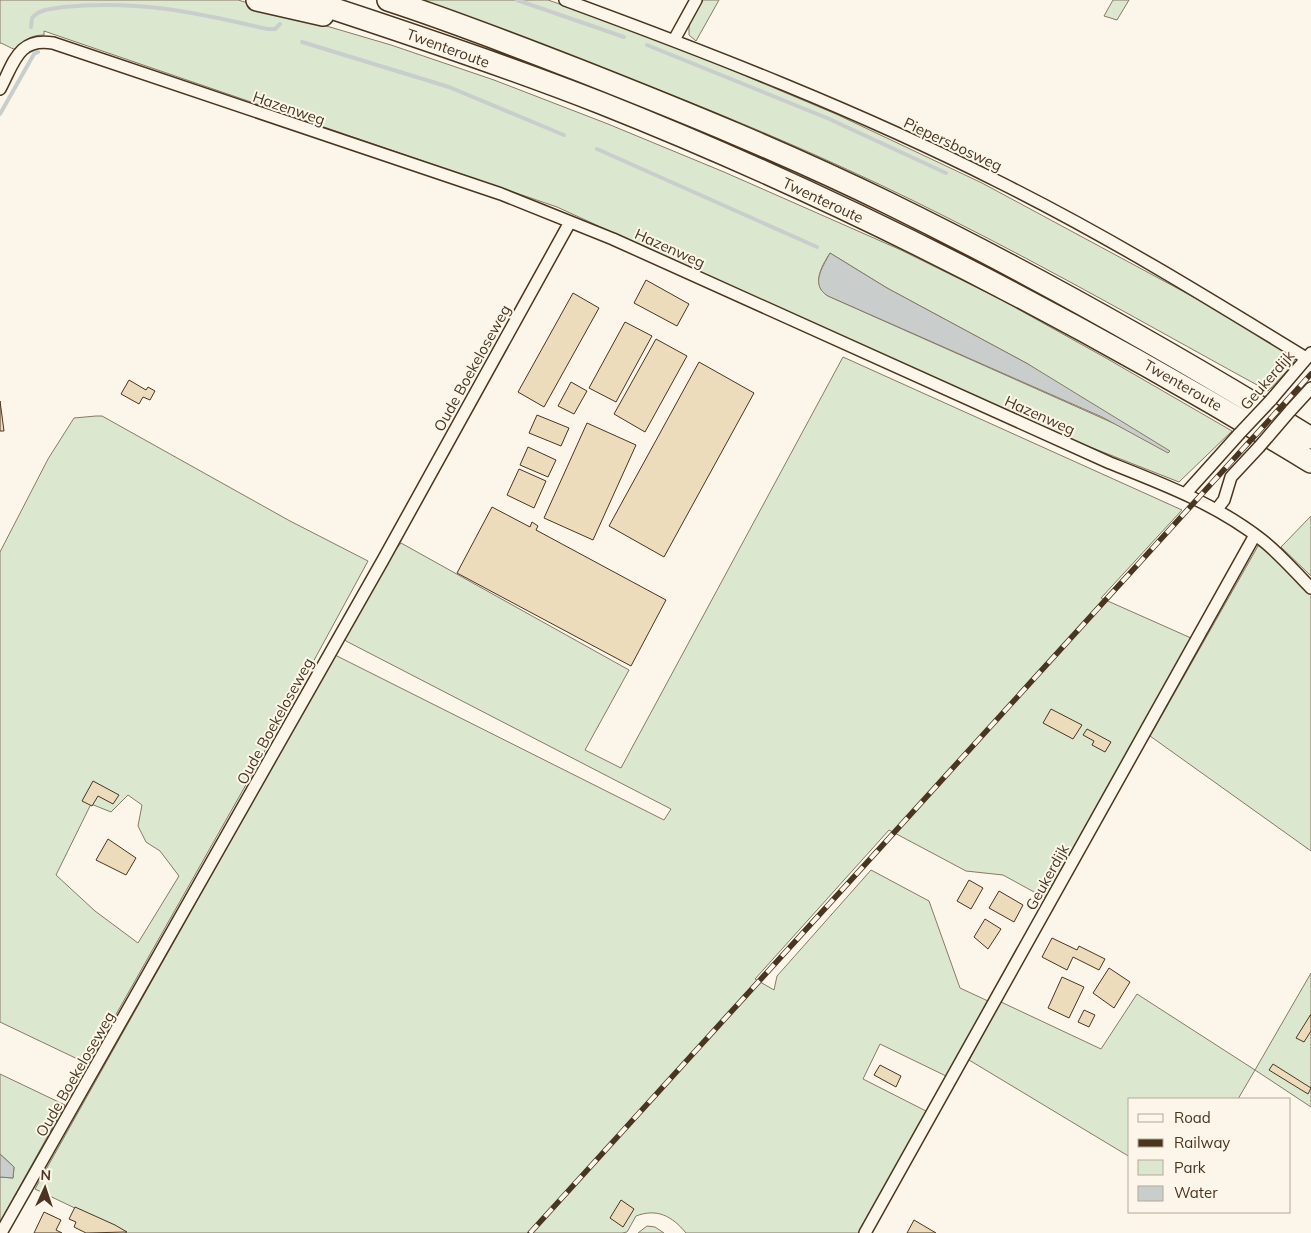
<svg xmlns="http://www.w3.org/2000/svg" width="1311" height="1233" viewBox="0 0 1311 1233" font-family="Mulish,sans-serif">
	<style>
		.green { fill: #dce7d0; stroke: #887966; fill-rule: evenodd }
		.water { fill: #c9cecd; stroke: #887966 }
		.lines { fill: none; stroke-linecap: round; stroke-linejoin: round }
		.stream { stroke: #c9cecd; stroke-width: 4 }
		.building { fill: #ecdcbc; stroke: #4a3520 }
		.street-casing { stroke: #4a3520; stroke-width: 14 }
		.highway-casing { stroke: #4a3520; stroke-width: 24 }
		.street { stroke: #fbf6e9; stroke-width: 11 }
		.highway { stroke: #fbf6e9; stroke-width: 21 }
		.rail-casing { stroke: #4a3520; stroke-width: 5.5 }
		.rail { stroke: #fbf6e9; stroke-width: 4; stroke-dasharray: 11; stroke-linecap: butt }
		.street-bridge-casing { stroke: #4a3520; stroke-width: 14; stroke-linecap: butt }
		.street-bridge { stroke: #fbf6e9; stroke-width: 11 }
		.labels { text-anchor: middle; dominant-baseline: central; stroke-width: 4; stroke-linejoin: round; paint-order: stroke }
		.street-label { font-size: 15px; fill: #4a3520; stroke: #fbf6e9 }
	</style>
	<rect width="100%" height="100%" fill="#fbf6e9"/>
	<path class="green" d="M0 0H238L391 45 494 80 608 124 724 172 901 250 998 298 1106 358 1232 431 1179 482 1029 423 557 207 44 31V35C23 35 22 48 15 49 11 49 5 44 0 43ZM830 253 887 288 1028 364 1122 427 828 296C811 285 821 267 830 253Z
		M416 0H548L646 34 836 114 982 183 1253 329 1292 353 1295 359 1292 366 1268 391C1160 332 1054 271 944 216 774 130 596 64 416 0Z
		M703 0H719L696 41 689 35V25Z
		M1113 0H1129L1117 20 1104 16Z
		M843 357 1182 510 1101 598 1191 638 1045 898 1003 875 966 871 889 830 755 979 774 990 777 976 871 870 929 901 960 988 988 1001 946 1076 880 1044 863 1079 926 1111 859 1233H686C672 1216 657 1208 636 1216L627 1232 622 1233H127L35 1189 335 655 664 820 671 809 346 641 343 637 385 563 401 543 629 670 585 750 621 768Z
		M96 416H102L290 521 368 561 256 767 88 1064 0 1022V552L48 459 74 418ZM128 795 142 805 138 826 146 842 160 851 179 876 138 943 95 911 56 875 91 804 111 812Z
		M1311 516V576L1281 547Z
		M1260 545 1311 594V851L1150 736 1258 546Z
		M1311 973V1107L1255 1070 1238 1099H1130V1157L969 1060 1001 1002 1101 1049 1137 994 1255 1070Z
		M0 1074 65 1105 0 1222V1177L13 1178 14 1167 0 1154Z
		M647 1226 655 1227 664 1233H638Z"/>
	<path class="water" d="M830 253 887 288 1028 364 1170 451 1168 453 1102 417 828 296C810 285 822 268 830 253Z
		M0 1154 14 1167 13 1178 0 1177Z"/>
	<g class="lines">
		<path class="stream" d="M517 0 624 37
			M31 27 32 18C39 9 52 9 63 7 139 0 195 12 267 29H275L280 24
			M302 42 449 87 564 135
			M647 45 827 118 946 173
			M0 114 34 54 38 52
			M597 149 817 247"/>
	</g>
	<path class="building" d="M646 280 689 304 677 326 634 303Z
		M573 293 599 308 544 407 518 392Z
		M625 322 652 336 616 402 589 388Z
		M656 339 687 356 645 432 614 414Z
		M699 362 754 393 664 557 609 526Z
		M129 380 146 390 148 387 155 391 150 400 143 397 139 404 121 394Z
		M571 382 587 391 574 414 558 406Z
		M0 401 4 431H0Z
		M537 415 569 428 561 446 529 433Z
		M587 423 636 445 593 540 544 518Z
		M528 447 556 460 548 477 520 465Z
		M519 469 546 481 534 508 507 495Z
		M492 507 530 527 532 522 538 526 536 530 666 600 631 666 457 573Z
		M1051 709 1082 725 1073 739 1043 723Z
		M1087 729 1111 742 1105 752 1092 745 1094 741 1083 735Z
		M93 781 119 795 113 804 98 796 92 806 82 801Z
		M108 839 136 858 126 875 96 860Z
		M969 880 983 888 971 909 957 901Z
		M999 891 1023 905 1014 922 989 908Z
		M985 919 1001 929 988 949 974 937Z
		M1052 938 1077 950 1079 946 1105 959 1099 970 1073 957 1067 970 1042 957Z
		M1109 968 1130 982 1114 1008 1093 993Z
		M1062 977 1084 987 1069 1018 1048 1008Z
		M1084 1010 1095 1015 1089 1027 1078 1022Z
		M1311 1014V1031L1304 1042 1296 1038Z
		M1273 1064 1311 1088 1308 1094 1269 1070Z
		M880 1065 901 1076 896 1087 874 1075Z
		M621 1200 634 1209 623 1227 610 1218Z
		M75 1207 115 1225 127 1232 86 1233 74 1227 76 1222 69 1219Z
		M44 1212 61 1220 56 1230 62 1233H34Z
		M914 1220 936 1233H907Z"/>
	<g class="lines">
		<g class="street-casing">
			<path id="street" d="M565 0C712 54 858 111 997 181 1104 234 1205 296 1306 358
				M674 40 696 0
				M0 89C14 63 18 37 53 43L501 194 613 239 1110 463C1163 484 1216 504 1262 540 1280 554 1295 572 1311 588
				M1271 400 1311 353
				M1290 411 1311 388
				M1186 493 1239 434
				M1217 509 1224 500 1231 477 1259 447
				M1 1233 383 560 570 222
				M865 1233 1255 535"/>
		</g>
		<g class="highway-casing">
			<path id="highway" d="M257 0 323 15
				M307 0C405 32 504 65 601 103 848 201 1084 324 1311 462
				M388 0C453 21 517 46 581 71 685 112 788 154 888 203 1033 274 1174 354 1311 438"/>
		</g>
		<use href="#street" class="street"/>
		<use href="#highway" class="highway"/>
		<g class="rail-casing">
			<path id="rail" d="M530 1233 1311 374"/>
		</g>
		<use href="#rail" class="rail"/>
		<g class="street-bridge-casing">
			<path id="street-bridge" d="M1239 434 1271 400
				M1259 447 1290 411"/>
		</g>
		<use href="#street-bridge" class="street-bridge"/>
	</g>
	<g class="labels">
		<g class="street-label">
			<text transform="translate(448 48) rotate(20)">Twenteroute</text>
			<text transform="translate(289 108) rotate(19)">Hazenweg</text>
			<text transform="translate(953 144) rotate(25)">Piepersbosweg</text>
			<text transform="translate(823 200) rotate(25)">Twenteroute</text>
			<text transform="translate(670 248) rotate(24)">Hazenweg</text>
			<text transform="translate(472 368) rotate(-61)">Oude Boekeloseweg</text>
			<text transform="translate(1267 380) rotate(-49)">Geukerdijk</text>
			<text transform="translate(1183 385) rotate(30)">Twenteroute</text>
			<text transform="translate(1040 415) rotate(24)">Hazenweg</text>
			<text transform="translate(275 721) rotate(-61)">Oude Boekeloseweg</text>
			<text transform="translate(1047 877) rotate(-61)">Geukerdijk</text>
			<text transform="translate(75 1074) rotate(-60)">Oude Boekeloseweg</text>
		</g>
	</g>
	<rect x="1128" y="1098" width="162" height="115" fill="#fbf6e9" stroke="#b4a999"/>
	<rect x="1138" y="1114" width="25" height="8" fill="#fbf6e9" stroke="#b4a999"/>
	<text x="1174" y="1123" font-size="15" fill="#4a3520">Road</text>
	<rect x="1138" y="1139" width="25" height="8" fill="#4a3520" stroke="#b4a999"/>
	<text x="1174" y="1148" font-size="15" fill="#4a3520">Railway</text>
	<rect x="1138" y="1160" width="25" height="15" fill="#dce7d0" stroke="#b4a999"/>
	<text x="1174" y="1173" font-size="15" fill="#4a3520">Park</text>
	<rect x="1138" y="1186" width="25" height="15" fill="#c9cecd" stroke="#b4a999"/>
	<text x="1174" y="1198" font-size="15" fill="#4a3520">Water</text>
	<g transform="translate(45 1188) rotate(3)" stroke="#fbf6e9" stroke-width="4" paint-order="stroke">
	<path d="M0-4L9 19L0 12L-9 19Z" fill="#4a3520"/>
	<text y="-8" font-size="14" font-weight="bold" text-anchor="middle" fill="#4a3520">N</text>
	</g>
</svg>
